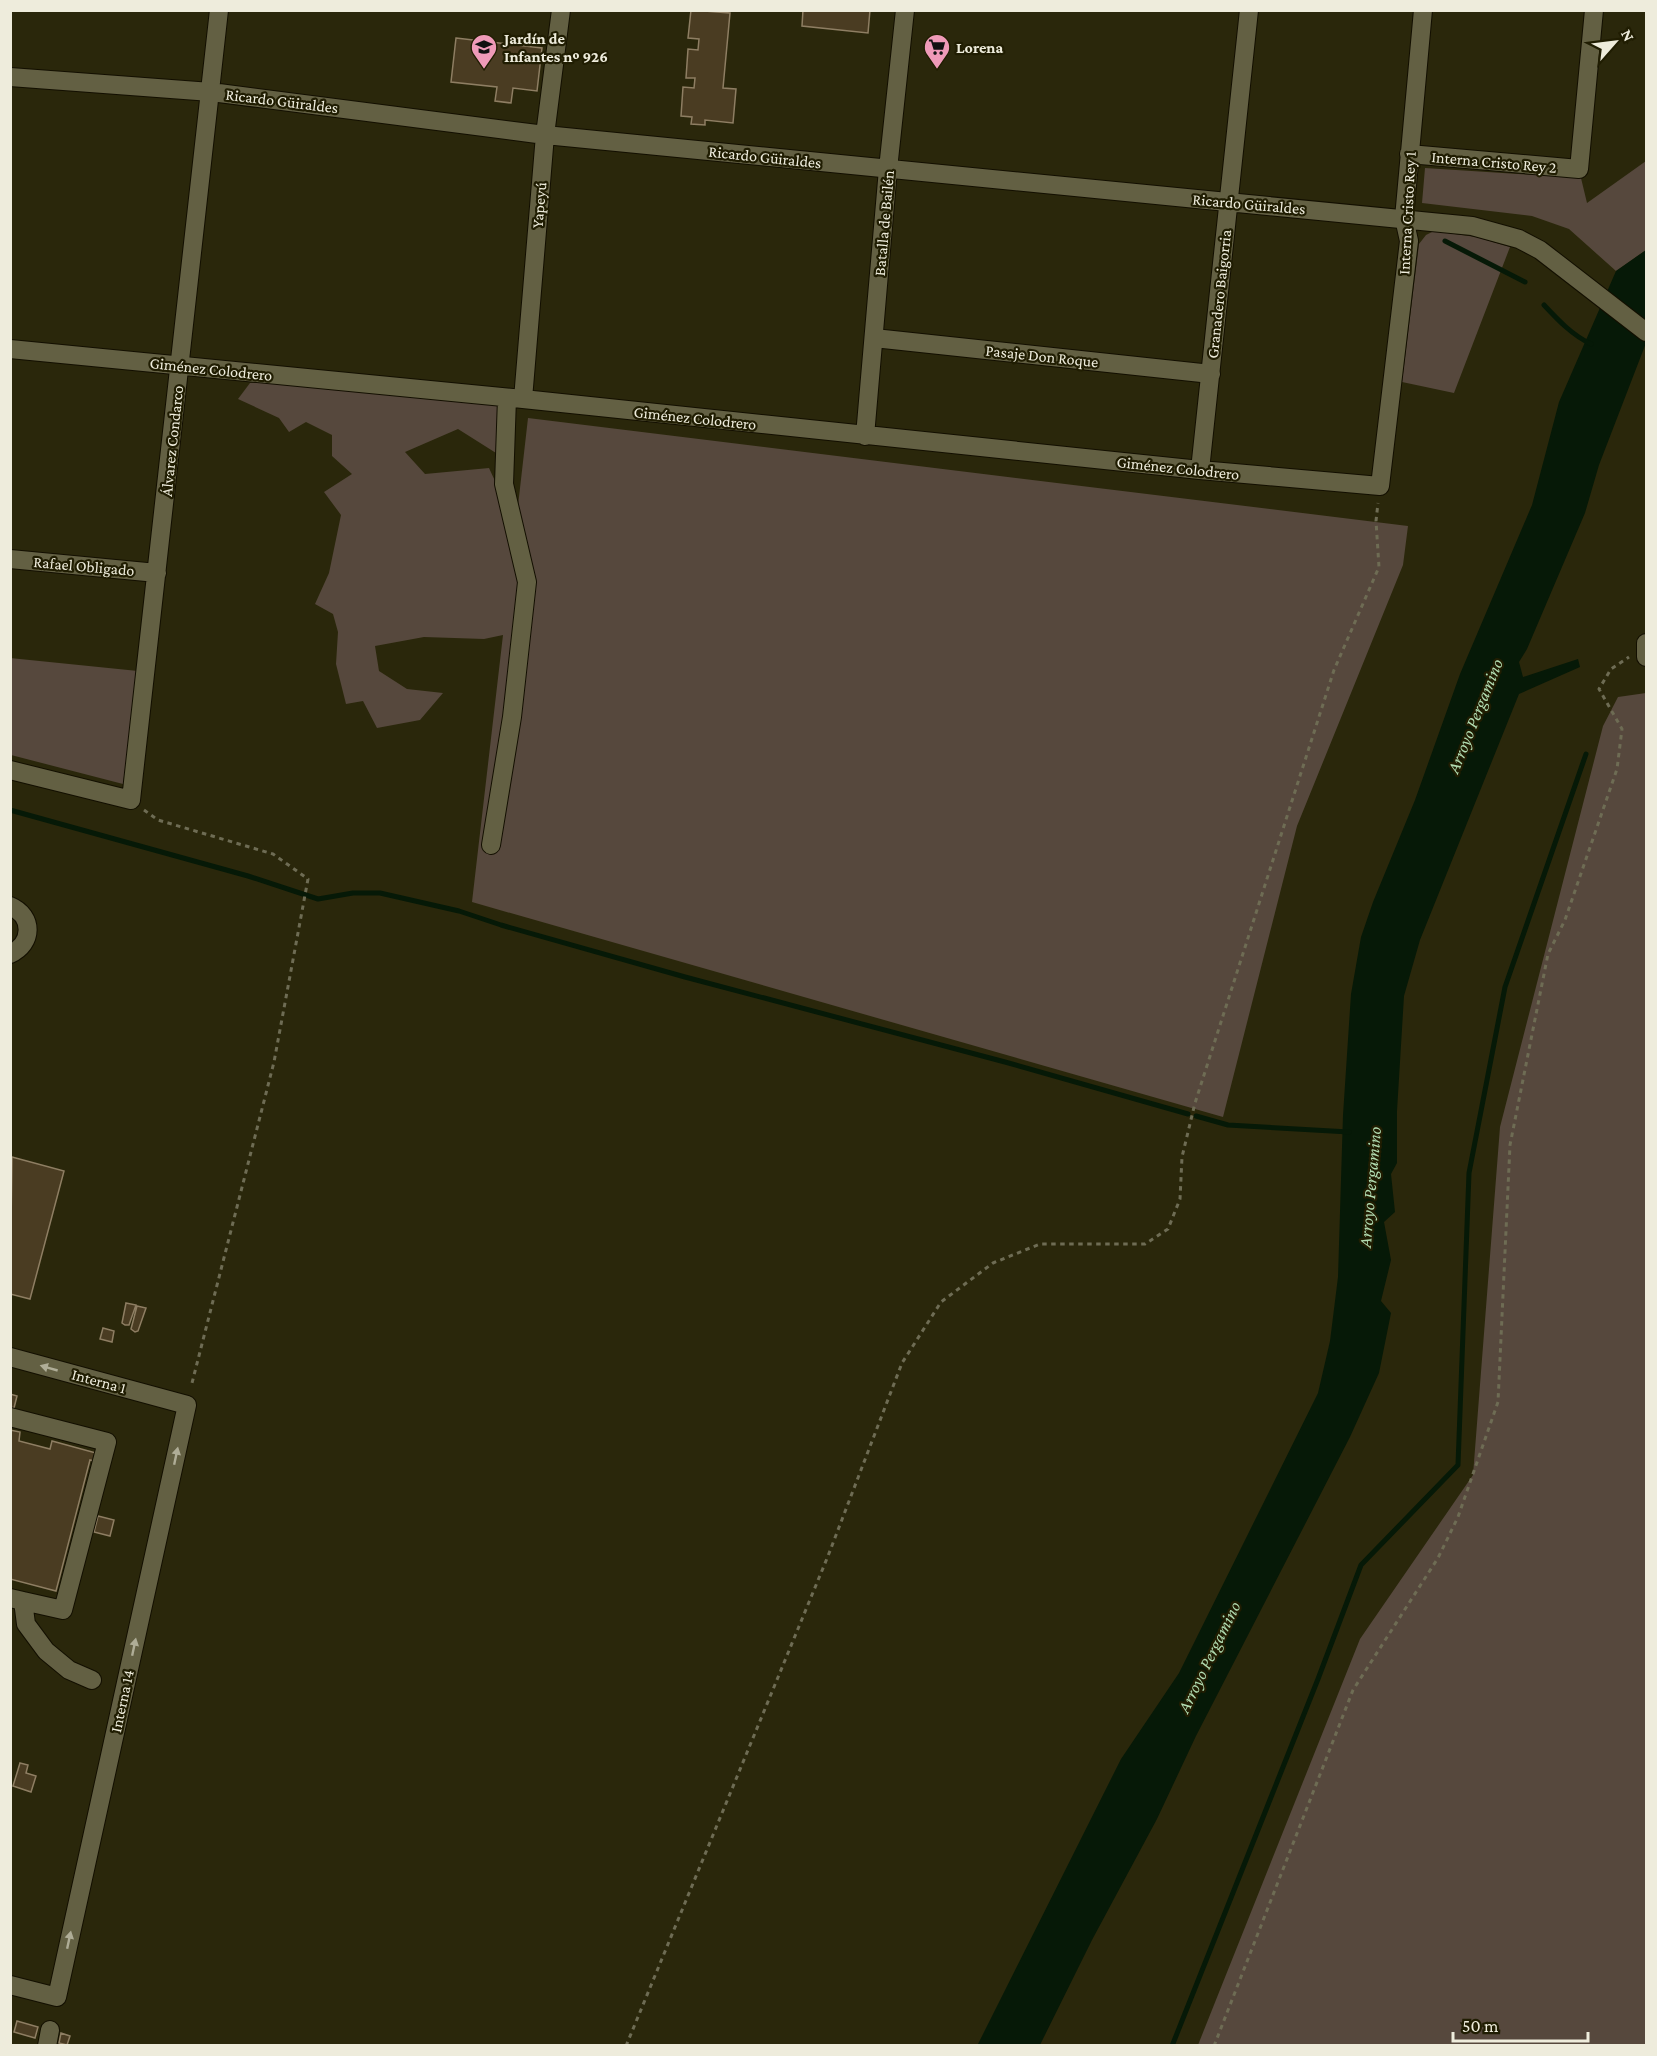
<svg xmlns="http://www.w3.org/2000/svg" width="1657" height="2056" viewBox="0 0 1657 2056" font-family="'Crimson Pro',serif">
	<style>
		.green { fill: #56483d }
		.water { fill: #061907 }
		.lines { fill: none; stroke-linecap: round; stroke-linejoin: round }
		.stream { stroke: #061907; stroke-width: 5 }
		.building { fill: #4a3c22; stroke: #8e7e63; stroke-width: 1.5 }
		.minor-casing { stroke: #130f00; stroke-width: 20 }
		.path { stroke: #6e6c54; stroke-width: 3; stroke-dasharray: 4.5 4.5; stroke-linecap: butt }
		.minor { stroke: #636043; stroke-width: 18 }
		.oneway { fill: #afad97 }
		.labels { text-anchor: middle; dominant-baseline: central; stroke-width: 4.5; stroke-linejoin: round; paint-order: stroke }
		.poi-label { font-size: 16px; font-weight: bold; fill: #eeecdc; stroke: #201d02; text-anchor: start }
		.street-label { font-size: 16px; fill: #eeecdc; stroke: #201d02 }
		.water-label { font-size: 18px; font-style: italic; fill: #b1dcb1; stroke: #201d02 }
	</style>
	<rect width="100%" height="100%" fill="#2a270b"/>
	<path class="green" d="M1646 161V250L1616 271 1569 229 1532 216 1422 203 1425 168 1581 178 1587 203Z
		M1434 231 1476 237 1510 247 1454 393 1402 382 1419 244 1426 235Z
		M289 380 497 403 505 424 496 453 458 429 405 452 425 474 489 468 502 496 515 532 528 418 1408 526 1403 565 1297 826 1223 1117 472 902 503 635 484 639 424 637 375 646 379 671 407 689 443 693 420 720 377 728 363 701 346 704 336 664 338 632 333 614 315 604 329 573 341 515 324 492 352 474 332 456V435L306 422 289 432 279 418 238 399 250 383Z
		M10 658 138 671 123 784 11 755Z
		M1646 693V2045H1198L1360 1639 1473 1475 1500 1127 1603 726 1618 697Z"/>
	<path class="water" d="M1646 250V343L1599 465 1585 513 1527 649 1519 662 1523 677 1578 659 1580 667 1519 694 1420 940 1404 996 1397 1111V1163L1391 1174 1395 1212 1384 1222 1391 1260 1381 1301 1391 1313 1379 1373 1350 1437 1196 1736 1157 1819 1092 1940 1040 2045 977 2046 1121 1759 1179 1673 1318 1393 1330 1341 1338 1277 1343 1115 1351 994 1361 937 1373 902 1415 800 1460 674 1532 505 1559 402 1616 271Z"/>
	<g class="lines">
		<path class="stream" d="M1445 241 1525 282
			M1544 305C1558 320 1572 335 1591 344
			M10 810 248 876 318 899 353 893H380L459 911 501 925 685 977 1005 1062 1188 1114
			M1196 1116 1228 1125 1349 1132
			M1172 2046 1318 1679 1361 1565 1458 1465 1469 1173 1505 987 1586 754"/>
	</g>
	<path class="building" d="M691 10 730 13 723 88 736 89 733 123 705 120V125L691 124 692 117 681 116 683 87 694 88 695 78H686L688 49 698 50 699 39 688 38Z
		M803 10H870L868 33 802 26Z
		M456 38 542 48 537 91 513 88 511 103 495 101 497 87 451 82Z
		M12 1157 64 1171 30 1299 10 1294Z
		M126 1303 136 1305 129 1325H125L122 1323Z
		M137 1306 146 1308 138 1331 135 1332 131 1329Z
		M103 1328 114 1331 112 1342 100 1339Z
		M10 1394 17 1396 14 1408 10 1407Z
		M10 1430 20 1432 19 1441 50 1449 52 1441 96 1453 94 1461 90 1460 56 1591 10 1579Z
		M98 1516 114 1520 110 1536 94 1532Z
		M20 1763 28 1765 26 1773 36 1776 31 1792 13 1786Z
		M17 2021 38 2027 35 2038 14 2032Z
		M61 2033 70 2036 67 2045 59 2043Z"/>
	<g class="lines">
		<g class="minor-casing">
			<path id="minor" d="M10 77 211 92 545 135 1472 226 1519 239 1540 250 1646 332
				M1409 154 1579 169 1594 10
				M874 338 1211 374
				M10 349 523 399 1200 470 1380 486 1409 241 1404 218 1423 10
				M523 399 545 135 561 10
				M865 436 888 169 905 10
				M1200 470 1249 10
				M10 559 157 573
				M1646 643V657
				M10 770 131 800 219 10
				M491 845 512 717 527 582 504 484 507 398
				M10 906C34 916 33 944 10 954
				M10 1357 187 1405 57 1997 10 1985
				M10 1417 107 1442 63 1610 23 1601
				M10 1598 23 1601 26 1624 46 1651 69 1670 92 1680
				M47 2046 50 2030"/>
		</g>
		<path class="path" d="M144 810 158 820 273 854 308 879 274 1062 191 1387
			M626 2046 828 1556 902 1363 941 1302 993 1263 1040 1244H1145L1168 1229 1180 1199 1182 1157 1195 1103 1334 670 1379 567 1376 521 1378 503
			M1214 2046 1353 1690 1438 1558 1458 1517 1498 1402 1510 1145 1548 954 1565 920 1617 769 1622 729 1599 689 1611 669 1629 657"/>
		<use href="#minor" class="minor"/>
	</g>
	<defs><path id="oneway-solid" d="M-6-.8H1V-3.2L6.5 0L1 3.2V.8H-6Z" transform="scale(1.5)"/></defs>
	<g class="oneway">
		<use href="#oneway-solid" transform="translate(49 1368) rotate(-164)"/>
		<use href="#oneway-solid" transform="translate(176 1456) rotate(-78)"/>
		<use href="#oneway-solid" transform="translate(134 1647) rotate(-78)"/>
		<use href="#oneway-solid" transform="translate(69 1940) rotate(-78)"/>
	</g>
	<defs>
		<g id="school-pin" transform="scale(1.35)"><path d="M0 17L-7.5 6A9.5 9.5 0 1 1 7.5 6Z" fill="#ef9ab8" stroke="#201d02"/><path d="M0-5L7-2L0 1L-7-2ZM-4 1L0 2.5L4 1V4Q0 6-4 4Z" fill="#111"/></g>
		<g id="supermarket-pin" transform="scale(1.35)"><path d="M0 17L-7.5 6A9.5 9.5 0 1 1 7.5 6Z" fill="#ef9ab8" stroke="#201d02"/><path d="M-6-5.5h2.5l.6 2H6L4.5 2H-2.5L-4.4-4H-6ZM-1.5 3.2a1.3 1.3 0 1 0 .1 0ZM3 3.2a1.3 1.3 0 1 0 .1 0Z" fill="#111"/></g>
	</defs>
	<g fill-rule="evenodd">
		<use href="#school-pin" x="484" y="47"/>
		<use href="#supermarket-pin" x="937" y="47"/>
	</g>
	<g class="labels">
		<g class="poi-label">
			<text x="504" y="38">Jardín de<tspan x="504" dy="18">Infantes nº 926</tspan></text>
			<text x="956" y="47">Lorena</text>
		</g>
		<g class="street-label">
			<text transform="translate(282 101) rotate(7)">Ricardo Güiraldes</text>
			<text transform="translate(765 157) rotate(6)">Ricardo Güiraldes</text>
			<text transform="translate(1494 162) rotate(5)">Interna Cristo Rey 2</text>
			<text transform="translate(1249 204) rotate(5)">Ricardo Güiraldes</text>
			<text transform="translate(539 205) rotate(-85)">Yapeyú</text>
			<text transform="translate(1407 213) rotate(-87)">Interna Cristo Rey 1</text>
			<text transform="translate(884 223) rotate(-85)">Batalla de Bailén</text>
			<text transform="translate(1219 294) rotate(-84)">Granadero Baigorria</text>
			<text transform="translate(1042 356) rotate(6)">Pasaje Don Roque</text>
			<text transform="translate(211 369) rotate(6)">Giménez Colodrero</text>
			<text transform="translate(695 418) rotate(6)">Giménez Colodrero</text>
			<text transform="translate(172 441) rotate(-84)">Álvarez Condarco</text>
			<text transform="translate(1178 468) rotate(6)">Giménez Colodrero</text>
			<text transform="translate(84 566) rotate(5)">Rafael Obligado</text>
			<text transform="translate(99 1381) rotate(15)">Interna 1</text>
			<text transform="translate(122 1701) rotate(-78)">Interna 14</text>
		</g>
		<g class="water-label">
			<text transform="translate(1475 716) rotate(-68)">Arroyo Pergamino</text>
			<text transform="translate(1370 1187) rotate(-85)">Arroyo Pergamino</text>
			<text transform="translate(1209 1657) rotate(-64)">Arroyo Pergamino</text>
		</g>
	</g>
	<rect width="1657" height="2056" fill="none" stroke="#eeecdc" stroke-width="24"/>
	<g transform="translate(1615 42) rotate(62)" stroke="#201d02" stroke-width="4.5" paint-order="stroke">
	<path d="M0-4.5L10 22L0 15L-10 22Z" fill="#eeecdc"/>
	<text y="-9" font-size="16" font-weight="bold" text-anchor="middle" fill="#eeecdc">N</text>
	</g>
	<path d="M1453 2032v9h135v-9" fill="none" stroke="#eeecdc" stroke-width="3"/>
	<text x="1462" y="2032" font-size="18" fill="#eeecdc" stroke="#201d02" stroke-width="4.5" paint-order="stroke">50 m</text>
</svg>
